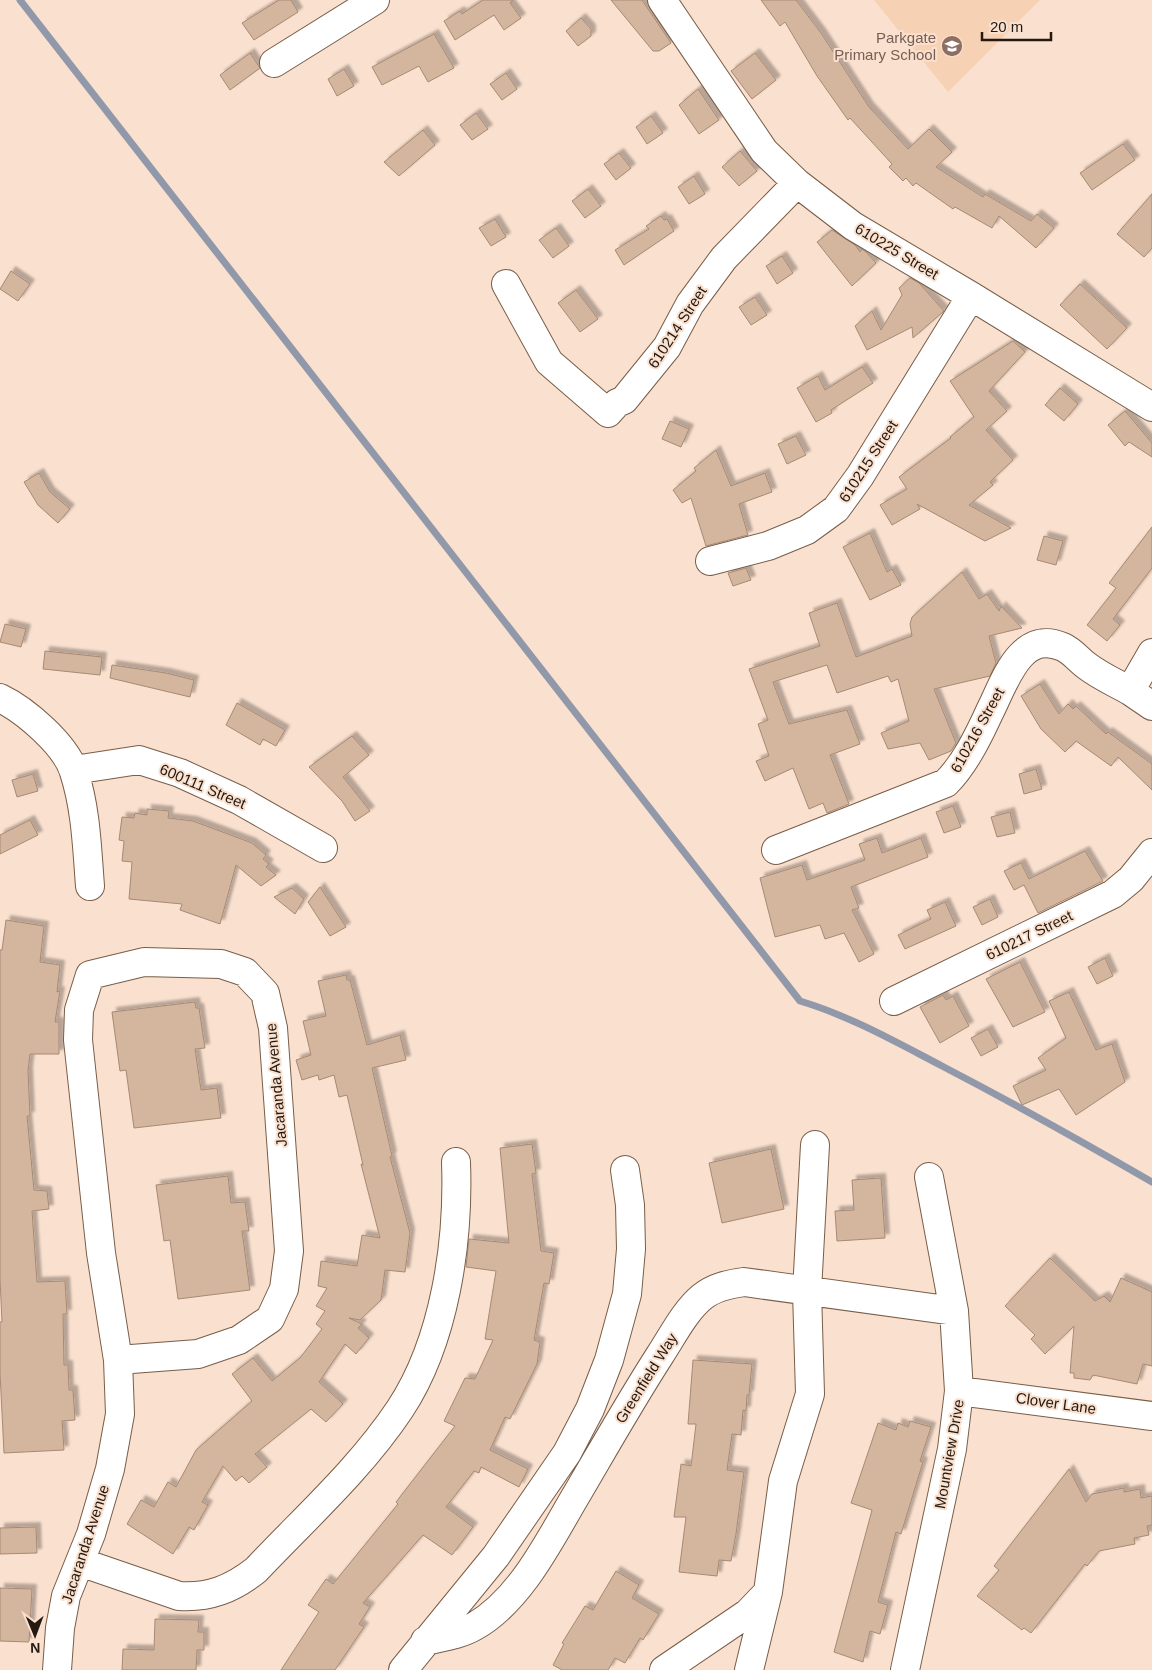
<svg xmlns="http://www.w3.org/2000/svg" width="1152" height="1670" viewBox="0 0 1152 1670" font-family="Arial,sans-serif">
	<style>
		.built { fill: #f7d1b4 }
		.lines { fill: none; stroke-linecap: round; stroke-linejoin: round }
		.stream { stroke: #9098a9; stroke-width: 7 }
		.building { fill: #d4b59e; stroke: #a78a74; filter: url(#shadow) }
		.minor-casing { stroke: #785d48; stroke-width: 30 }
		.minor { stroke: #fff; stroke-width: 28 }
		.labels { text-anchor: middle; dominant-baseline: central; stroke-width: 4; stroke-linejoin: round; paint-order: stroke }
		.education-label { font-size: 15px; fill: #785e54; stroke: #fae0ce; text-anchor: end }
		.street-label { font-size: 15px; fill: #241911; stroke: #fae0ce }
	</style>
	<defs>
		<filter id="shadow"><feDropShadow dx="4.5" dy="-4.5" stdDeviation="1" flood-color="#0004"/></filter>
	</defs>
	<rect width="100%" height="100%" fill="#fae0ce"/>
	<path class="built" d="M874 0H1040L948 92Z"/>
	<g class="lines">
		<path class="stream" d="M20 0 800 1001C850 1016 896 1042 942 1066 1013 1103 1083 1142 1152 1182"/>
	</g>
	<path class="building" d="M279 0H291L298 12 254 40 242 23Z
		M483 0H513L510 3 521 18 504 30 494 15 455 40 444 21 460 11 462 14Z
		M611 0H642L671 43 659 51H653Z
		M761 0H796L821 33 869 107 908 149 929 129 952 152 936 167 983 197 985 194 1031 221 1037 214 1054 228 1036 248 999 216 992 228 955 207 953 209 916 183 913 186 906 178 903 181 889 167 892 164 850 118 848 120 817 76 785 22 780 26Z
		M581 18 591 29V36L578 46 566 31Z
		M434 34 454 68 428 82 419 66 382 85 372 67Z
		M250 53 260 68 230 90 220 75Z
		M755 53 776 80 752 99 731 71Z
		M344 69 354 86 337 96 328 79Z
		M506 73 517 89 502 100 490 84Z
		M698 89 719 120 699 134 679 105Z
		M476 113 488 129 472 140 460 125Z
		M651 116 663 133 647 144 636 127Z
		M423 130 435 145 399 176 384 162Z
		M1123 144 1135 160 1092 190 1080 173Z
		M740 151 757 171 739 186 722 167Z
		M619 153 631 168 616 180 604 164Z
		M694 176 705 194 689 204 678 187Z
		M588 189 601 206 585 218 572 201Z
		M1152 194V248L1144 257 1117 234Z
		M661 216 664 220 667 219 674 231 624 265 615 250 649 229 646 226Z
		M495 219 506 237 491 246 479 228Z
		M556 228 569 246 553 258 539 240Z
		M832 230 855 245 860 252 862 249 866 252 876 263 852 286 817 242Z
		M782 256 793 273 777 284 766 266Z
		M11 271 30 284 18 301 0 289Z
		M910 278 919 283 944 311 913 338 912 327 867 350 855 326 872 311 881 330 902 295 899 288Z
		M1080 284 1127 328 1107 349 1060 305Z
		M576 290 598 319 580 332 558 303Z
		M755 297 767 315 751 325 739 307Z
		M1013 341 1025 352 989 391 1007 411 986 430 1013 460 990 482 993 485 969 505 1011 528 985 541 917 504 920 509 892 525 880 505 907 489 899 477 951 438 950 437 974 417 950 381Z
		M862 367 873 383 831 410 832 413 816 422 797 388 818 376 825 390Z
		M1060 388 1078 404 1064 421 1045 405Z
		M1125 411 1152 443V457L1129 442 1125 446 1108 425Z
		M670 421 689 429 681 447 662 439Z
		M796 436 806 455 787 464 778 444Z
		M716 450 731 486 765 473 772 492 739 504 748 535 706 546 691 498 682 503 673 490 696 471 694 468Z
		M39 473 50 492 70 509 58 523 38 505 24 482Z
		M1152 527V568L1113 619 1120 625 1107 641 1087 625 1116 588 1109 583Z
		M870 533 887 572 892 569 901 585 870 600 843 547Z
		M1044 536 1063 541 1056 565 1037 560Z
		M746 568 751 580 733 586 728 573Z
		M962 572 979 599 987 594 999 611 1001 606 1022 628 989 636 996 663 990 676 934 689 956 743 951 751 929 760 920 743 888 749 881 733 909 721 898 679 891 682 888 676 837 693 827 665 773 682 789 724 847 710 860 744 830 755 849 804 827 813 823 803 809 809 793 768 765 781 756 761 769 756 758 724 768 720 749 669 820 646 809 613 837 603 856 657 912 636 910 624 912 617Z
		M5 624 26 629 21 647 0 642Z
		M45 651 102 657 100 675 43 669Z
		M112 665 166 673 194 680 190 697 110 678Z
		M1040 684 1059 714 1068 704 1073 709 1076 706 1106 734 1108 732 1152 764V790L1118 757 1111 766 1076 741 1065 752 1041 729 1021 696Z
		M237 703 285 730 276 746 263 739 260 745 226 725Z
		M352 736 369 755 343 777 370 811 355 821 342 801 309 767Z
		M1036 769 1042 789 1024 794 1019 774Z
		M33 774 38 791 17 797 12 780Z
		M953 806 961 827 944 833 936 812Z
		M147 809 169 811 168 818 193 821 252 843 266 855 263 859 269 864 266 867 276 875 261 886 236 865 220 924 180 910 182 904 129 899 132 862 122 861 124 841 119 840 122 817 134 818 135 813 147 815Z
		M1010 812 1015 833 997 837 991 817Z
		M30 820 38 835 0 854V835Z
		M877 838 882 853 921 838 928 857 851 887 859 908 852 910 874 954 859 962 844 933 825 939 820 925 775 937 760 878 802 865 807 880 865 860 859 844Z
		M1085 851 1103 881 1038 913 1024 885 1014 890 1004 871 1021 863 1029 879Z
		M320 887 346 927 330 936 308 902Z
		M292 888 304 899 295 914 274 897Z
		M990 899 998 917 982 925 973 907Z
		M945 902 956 926 905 949 898 935 931 919 927 910Z
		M6 920 44 926 40 962 60 965 57 992 60 991 55 1022H59V1054H30L28 1071 30 1116H27L34 1190 47 1191 49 1209 32 1211 37 1282 65 1281 67 1314H63L64 1365H68L69 1390H73L75 1420 62 1421 64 1450 4 1453 0 1373V1322H2L0 1279V950H2Z
		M1105 958 1113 976 1097 984 1088 967Z
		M1020 962 1045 1012 1013 1027 986 979Z
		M346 975 347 980H350L367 1045 400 1035 406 1060 372 1068 392 1156 390 1157 410 1233 405 1272 385 1270 381 1300 360 1320 349 1318 362 1324 358 1328 369 1338 356 1354 345 1344 319 1382 343 1404 326 1422 311 1409 255 1454 267 1467 249 1483 242 1476 236 1481 223 1466 202 1502 208 1505 194 1530 189 1527 173 1554 127 1524 141 1500 154 1507 168 1482 176 1487 196 1450 252 1401 232 1374 253 1358 272 1381 300 1358 322 1329 316 1324 325 1311 316 1306 327 1288 318 1286 321 1261 357 1266 362 1235 380 1238 361 1164 363 1165 347 1095 339 1097 334 1075 319 1080 318 1075 302 1080 296 1060 311 1055 303 1021 326 1016 318 981Z
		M1069 992 1096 1050 1112 1044 1125 1082 1076 1115 1059 1089 1022 1105 1013 1086 1046 1070 1038 1058 1066 1038 1049 1001Z
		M943 995 946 1000 953 996 969 1026 940 1043 920 1007Z
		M195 1002 196 1008H199L205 1048 195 1049 201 1090 217 1088 221 1118 134 1128 126 1070 120 1071 112 1012Z
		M988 1029 998 1047 981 1056 971 1038Z
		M532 1144 536 1173 532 1174 541 1251 554 1253 549 1284 544 1283 534 1340 540 1342 537 1364 510 1419 505 1417 490 1450 528 1469 519 1487 481 1467 479 1473 474 1471 446 1507 473 1527 452 1555 423 1535 363 1603 370 1607 359 1624 364 1627 335 1670H281L319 1612 308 1605 326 1579 333 1584 398 1504 396 1502 455 1426 444 1421 465 1378 475 1379 493 1340 485 1339 496 1271 466 1267 469 1239 509 1243 500 1148Z
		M771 1149 784 1209 722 1223 709 1163Z
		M228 1176 231 1203 245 1202 249 1231H242L250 1290 178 1299 170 1240 164 1241 156 1185Z
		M881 1178 885 1238 837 1241 835 1211 854 1210 852 1180Z
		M1050 1258 1095 1301 1104 1296 1110 1302 1121 1278 1152 1292V1366L1143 1364 1137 1384 1093 1375 1090 1380 1074 1378V1373H1070L1074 1326 1045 1354 1031 1339 1035 1335 1005 1306Z
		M693 1360 752 1364 749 1395H747L746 1411 743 1410 741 1435 732 1434 727 1470 744 1472 736 1534 731 1561 719 1560 717 1576 679 1572 686 1517H674L681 1464 691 1466 696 1424H688Z
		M910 1421 931 1427 920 1461 923 1462 901 1534 896 1532 878 1602 888 1605 880 1634 870 1631 863 1662 834 1652 872 1510 851 1503 878 1423 896 1430 898 1423 908 1427Z
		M1069 1469 1086 1502 1092 1494 1124 1488V1492L1140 1489 1141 1498 1152 1496V1525L1147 1526 1149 1535 1134 1538 1135 1544 1099 1551 1087 1566 1085 1564 1031 1633 1024 1628 1022 1630 977 1596 999 1570 994 1566Z
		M36 1527 37 1553 0 1554V1528Z
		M616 1571 639 1585 632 1598 659 1614 643 1640 640 1638 625 1663 615 1658 608 1670H562L553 1665 564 1644 562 1643 585 1606 593 1610Z
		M0 1588 32 1589 29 1642 0 1641Z
		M155 1619 199 1620 198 1632H204V1650H197L196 1670H122L123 1649 154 1650Z"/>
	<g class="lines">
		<g class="minor-casing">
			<path id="minor" d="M662 0 764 151 797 183 853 226 971 296 1152 407
				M274 63 375 0
				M506 284 549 362 608 413 617 403 624 400 667 347 690 304 724 258 797 183
				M710 561 768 546 807 530 836 509 860 476 971 296
				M1152 653 1130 691 1152 706
				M0 698C25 710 66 745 74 772 86 809 87 848 90 886
				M74 770 139 760 180 773 239 800 323 848
				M776 850 946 783C965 764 979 735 990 711 1004 684 1020 628 1063 647 1072 651 1079 660 1087 666 1100 676 1116 683 1130 691
				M894 1001 1113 894 1131 879 1152 853
				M959 1391 1152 1416
				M80 1562 179 1596C209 1598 232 1589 256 1570 305 1518 360 1469 400 1409 445 1341 459 1242 456 1162
				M425 1641C442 1637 460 1635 475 1626 522 1599 551 1537 578 1492 605 1446 631 1400 660 1355 672 1337 684 1312 702 1297 714 1287 729 1284 744 1282L954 1311
				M57 1670 60 1628 66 1596 91 1534 110 1469 120 1414 118 1360 101 1253 78 1040 79 1010 90 975 144 962 221 964 245 972 265 993 273 1028 289 1251 284 1289 270 1319 239 1340 198 1354 118 1360
				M403 1670 496 1556 567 1453 590 1409 609 1360 627 1294 631 1249 630 1205 625 1170
				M664 1670 748 1613 768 1592
				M749 1670 768 1592 783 1481 810 1394 807 1291 815 1145
				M905 1670 952 1449 959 1391 954 1311 929 1177"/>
		</g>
		<use href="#minor" class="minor"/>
	</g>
	<defs>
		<g id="school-disc" transform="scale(1.125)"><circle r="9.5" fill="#8d6e63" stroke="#fae0ce"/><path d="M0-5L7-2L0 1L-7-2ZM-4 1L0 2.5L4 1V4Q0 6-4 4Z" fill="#fff"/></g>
	</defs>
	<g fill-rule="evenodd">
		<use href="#school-disc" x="952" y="46"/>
	</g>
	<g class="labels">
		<g class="education-label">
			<text x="936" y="37">Parkgate<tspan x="936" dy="17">Primary School</tspan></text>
		</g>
		<g class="street-label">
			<text transform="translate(897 251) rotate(31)">610225 Street</text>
			<text transform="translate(677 327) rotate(-57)">610214 Street</text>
			<text transform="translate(868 461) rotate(-57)">610215 Street</text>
			<text transform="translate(977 730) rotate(-61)">610216 Street</text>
			<text transform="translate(203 786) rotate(23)">600111 Street</text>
			<text transform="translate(1029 935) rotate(-26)">610217 Street</text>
			<text transform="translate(276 1085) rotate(-95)">Jacaranda Avenue</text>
			<text transform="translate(646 1378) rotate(-58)">Greenfield Way</text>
			<text transform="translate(1056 1403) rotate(8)">Clover Lane</text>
			<text transform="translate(949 1454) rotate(-80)">Mountview Drive</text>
			<text transform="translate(85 1544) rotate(-72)">Jacaranda Avenue</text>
		</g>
	</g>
	<g transform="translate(35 1635) rotate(179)" stroke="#fae0ce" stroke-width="4" paint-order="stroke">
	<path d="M0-4L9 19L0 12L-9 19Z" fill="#241911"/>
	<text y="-8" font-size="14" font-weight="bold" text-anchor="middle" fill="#241911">N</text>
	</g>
	<path d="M982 32v8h69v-8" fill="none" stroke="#241911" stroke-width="2.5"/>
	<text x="990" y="32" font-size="15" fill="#241911" stroke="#fae0ce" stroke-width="4" paint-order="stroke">20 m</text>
</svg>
